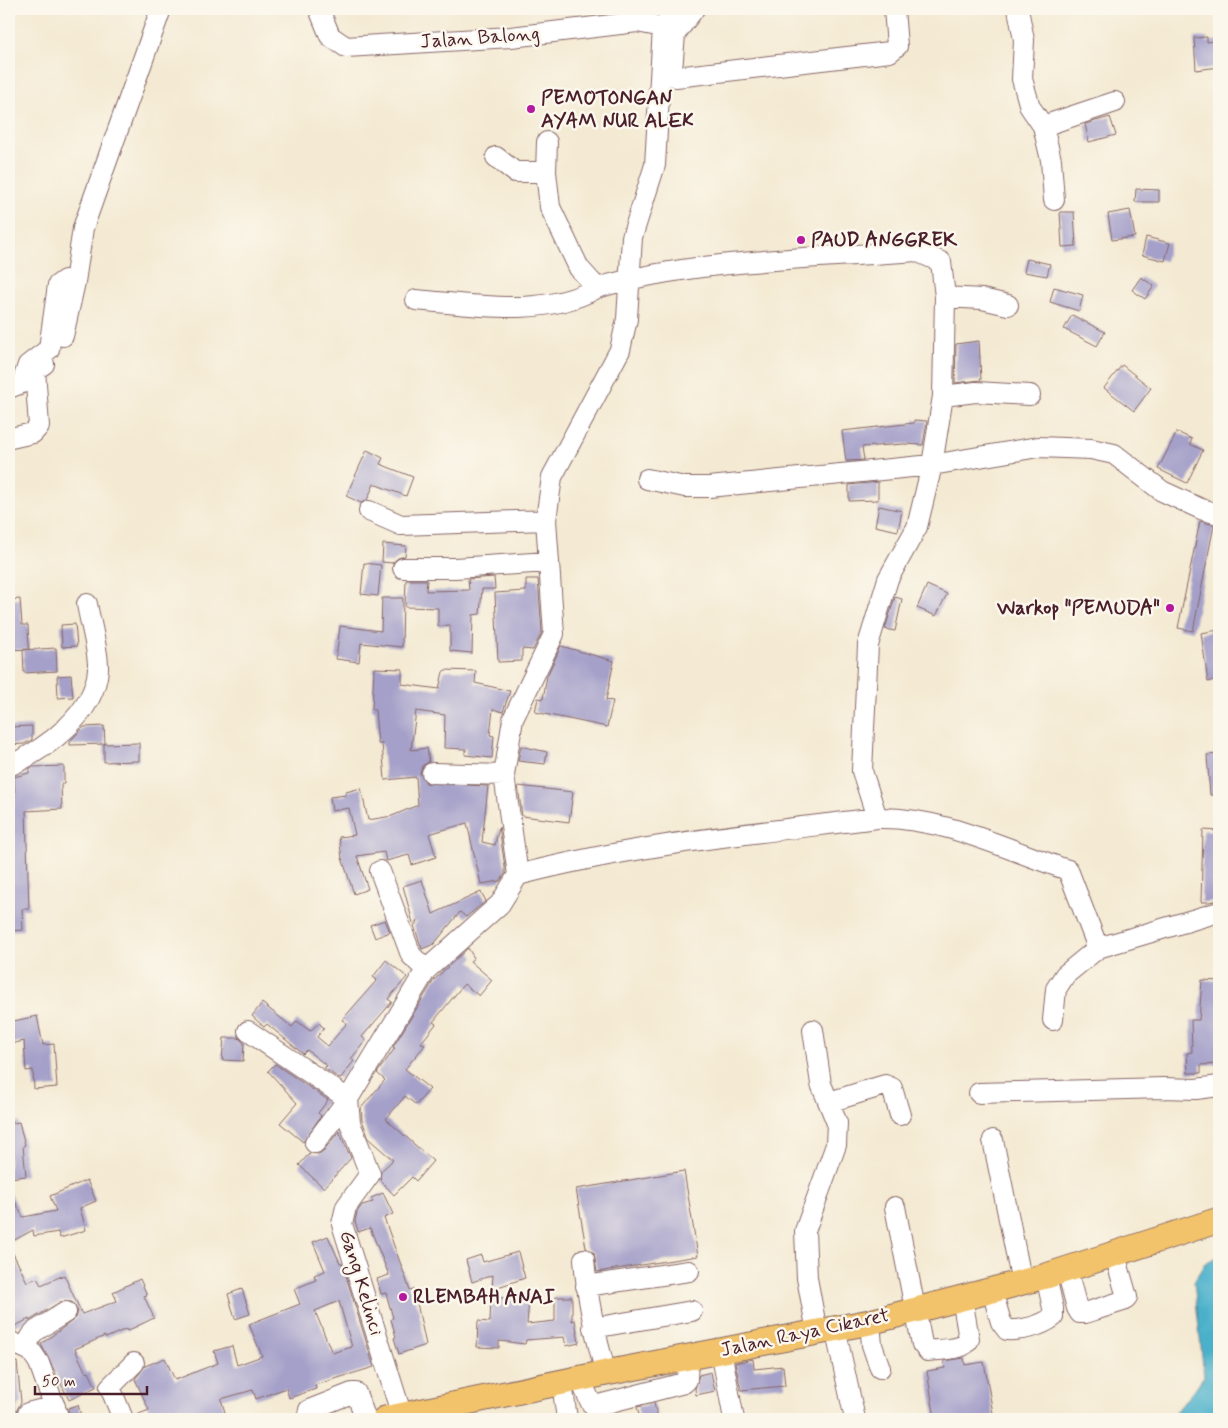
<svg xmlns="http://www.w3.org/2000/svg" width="1228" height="1428" viewBox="0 0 1228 1428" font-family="Mynerve,sans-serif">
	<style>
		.water { fill: #4cb1cb; stroke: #4b687b }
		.building { fill: #a5a0c9; fill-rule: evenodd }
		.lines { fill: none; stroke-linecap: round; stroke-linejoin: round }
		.minor-casing { stroke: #866666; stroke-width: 22 }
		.major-casing { stroke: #866666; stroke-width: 27 }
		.minor { stroke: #fff; stroke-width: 20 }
		.major { stroke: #f2c36a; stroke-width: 25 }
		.poi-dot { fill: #b5179e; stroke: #fbf7ec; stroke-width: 2 }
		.labels { text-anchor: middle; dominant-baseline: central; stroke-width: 5; stroke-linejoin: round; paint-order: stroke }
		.street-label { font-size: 20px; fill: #4a1f2b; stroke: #fbf7ec }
		.poi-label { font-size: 20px; font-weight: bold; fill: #4a1f2b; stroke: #fbf7ec; text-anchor: start }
	</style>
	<rect width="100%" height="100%" fill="#fbf7ec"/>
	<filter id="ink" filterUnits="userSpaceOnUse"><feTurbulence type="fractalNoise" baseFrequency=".02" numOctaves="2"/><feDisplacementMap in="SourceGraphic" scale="10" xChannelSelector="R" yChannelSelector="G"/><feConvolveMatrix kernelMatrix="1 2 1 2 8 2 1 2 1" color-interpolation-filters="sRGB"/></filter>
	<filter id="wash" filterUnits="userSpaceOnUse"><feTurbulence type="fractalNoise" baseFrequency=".0096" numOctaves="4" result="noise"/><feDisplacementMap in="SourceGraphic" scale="20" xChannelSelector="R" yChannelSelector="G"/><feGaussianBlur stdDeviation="1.12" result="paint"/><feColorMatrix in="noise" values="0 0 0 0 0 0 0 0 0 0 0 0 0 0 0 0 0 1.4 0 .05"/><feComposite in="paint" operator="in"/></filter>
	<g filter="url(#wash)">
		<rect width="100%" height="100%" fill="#f4ead3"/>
		<path class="water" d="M1219 1256V1419H1168L1189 1397 1204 1376 1194 1281 1205 1263Z"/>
		<g id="blocks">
			<path class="building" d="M1207 37V42L1219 40V67L1196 70 1194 38Z
				M1110 117 1116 135 1089 142 1085 124Z
				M1136 189 1159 190V202H1135Z
				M1130 210 1135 237 1112 240 1108 214Z
				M1060 212H1074L1076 246 1062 247Z
				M1146 237 1170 243 1165 261 1142 255Z
				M1027 259 1050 264 1047 276 1024 272Z
				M1141 277 1154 286 1145 299 1132 290Z
				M1054 287 1083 295 1079 311 1050 302Z
				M1072 315 1105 332 1097 346 1064 329Z
				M979 341 981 380 955 383 956 344Z
				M1122 365 1151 388 1134 411 1104 388Z
				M914 420 927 421 923 445 904 444 862 447 864 460 846 461 842 431 914 423Z
				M1177 432 1192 439 1190 444 1203 450 1187 483 1158 469Z
				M367 450 383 458 380 464 413 477 406 496 374 484 367 500 361 503 346 496Z
				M878 482V500L849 501V485Z
				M879 506 902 511 898 531 875 526Z
				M1200 521 1214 525 1193 631 1178 628Z
				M383 544 406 546 405 556 398 558 392 563 382 562Z
				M364 563 381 565 378 596 361 594Z
				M494 577 495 589H482L480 614 473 615 472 653 450 651V625L438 626V608L405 607 406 580H427L426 591 469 590 468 579Z
				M526 579H538L542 632 533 650 522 649V661L498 662 495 593 526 591Z
				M927 585 947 594 936 616 917 608Z
				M895 597 902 599 895 631 885 629Z
				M382 598H403L402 647 361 643 359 662 336 659 340 626 381 631Z
				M20 599 22 625H28L29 649 9 650V600Z
				M75 624 77 646 62 647 61 625Z
				M1219 630V678L1208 682 1201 633Z
				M561 646 614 661 606 700 613 701 607 727 535 712 538 698 543 699 547 676Z
				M56 648 57 671 24 673 23 650Z
				M374 668 402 669V684L439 689 443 672 445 670 476 671 475 683 510 691 503 712 493 709 490 735 494 736 492 758 465 755 466 749 444 748 445 715 416 711 411 750 427 748 429 762 422 766 420 773 426 783 488 786 482 842 495 845 499 827 505 867V874L500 881 481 884 467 823 429 834 436 857 412 865 409 855 386 861 384 852 357 856 368 889 354 894 342 858 339 837 355 835 349 808 332 811 330 797 346 795V792L361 788 368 820 392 816 418 805 416 777 385 780 382 744H378L375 710H372Z
				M71 675 73 697 58 698 57 676Z
				M32 726V740L24 744 9 745V727Z
				M104 726 105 744 70 745V741L84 727Z
				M139 743V761L104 762V744Z
				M521 746 547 752 545 764 518 761Z
				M1219 754V795H1210L1207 755Z
				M64 766V784H61L62 809 26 811 29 909H22L23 930 9 931V797H15L14 777 29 773V769L33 767Z
				M518 786 573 792 569 822 522 816Z
				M1203 830 1219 831V900L1209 902H1201Z
				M422 880 433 914 481 892 486 901 466 917 460 912 434 944 422 949 414 926 418 921 413 923 403 886Z
				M385 920 390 932 375 938 370 925Z
				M468 948 474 958 470 961 492 980 479 996 464 984 433 1022 436 1024 421 1043 425 1045 405 1069 430 1089 416 1105 405 1096 386 1119 433 1161 416 1181 412 1177 394 1195 380 1180 381 1171 393 1160 369 1139 362 1120 361 1108 385 1080 377 1073 395 1048 393 1047 434 980Z
				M386 960 407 977 388 999 392 1002 362 1037 366 1040 351 1059 354 1061 340 1079 324 1068 327 1066 307 1050 303 1054 267 1024 264 1027 252 1016 262 1003 292 1027 297 1021 310 1031 319 1023 324 1028 317 1037 328 1046 347 1023 342 1020 377 980 373 977Z
				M1202 980 1219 981V1064L1201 1065V1073H1188L1187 1053 1192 1052 1191 1020H1199Z
				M37 1016 43 1045 54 1044 57 1087 34 1089 33 1070 26 1071 24 1041 10 1044 9 1022Z
				M224 1038H239L244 1043 243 1061 222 1060Z
				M275 1064 328 1100 318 1113 321 1116 303 1142 280 1123 297 1103 268 1071Z
				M19 1122 25 1145 23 1146 26 1176 9 1178V1124Z
				M339 1131 351 1158 324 1188 299 1165 310 1153 319 1154 324 1150Z
				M684 1171 698 1256 597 1272 594 1253 586 1248 576 1189Z
				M87 1180 96 1201 80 1208 86 1230 60 1238 58 1232 34 1236 33 1230 9 1243V1190L23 1217 56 1211 50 1196Z
				M383 1193 393 1214 384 1218 410 1290 414 1289 426 1345 399 1354 394 1338 396 1337 391 1319 393 1318 386 1293 381 1294 377 1279 389 1275 370 1228 358 1232 355 1221 357 1212 362 1205 373 1202 371 1198Z
				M328 1236 340 1263H342L374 1367 315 1385 316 1389 289 1398 286 1388 256 1399 253 1390 221 1399 227 1419H135L134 1416 149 1410 135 1379 145 1366 165 1358 175 1380 218 1363 214 1351 232 1346 237 1365 262 1356 249 1324 300 1304 294 1289 316 1280 314 1275 325 1271 313 1242ZM339 1301 352 1347 332 1353 315 1311Z
				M9 1245 27 1282 37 1278 41 1285 64 1275 82 1314 117 1301 113 1292 140 1279 147 1295 144 1296 154 1318 127 1331 126 1329 106 1338 105 1336 75 1349 86 1373 89 1372 96 1387 69 1400 41 1344 76 1318 78 1311 72 1302H60L29 1321V1319L9 1329Z
				M518 1252 525 1278 492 1289 493 1275 472 1282 466 1260 481 1255 483 1262Z
				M242 1289 250 1314 235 1319 228 1294Z
				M491 1297 529 1300 527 1324 555 1321V1297H572V1321L575 1320 579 1343 566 1346 564 1337 526 1340 525 1344 499 1341V1348L477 1347 478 1321 490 1322Z
				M964 1358 965 1365 984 1362 994 1419H935L927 1371 945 1368 944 1361Z
				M753 1359 754 1369 783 1366 785 1386 741 1390 735 1363Z
				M9 1362H17L21 1402 17 1410V1419H9Z
				M711 1372 715 1391 696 1395 695 1389 699 1375Z
				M654 1403 658 1419H640L637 1407Z
				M78 1405 82 1419H71L68 1408Z"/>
		</g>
	</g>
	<g filter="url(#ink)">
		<use href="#blocks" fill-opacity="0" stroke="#866666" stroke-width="1"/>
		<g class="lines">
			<g class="minor-casing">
				<path id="minor" d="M319 9 330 36 346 47 511 37 637 22 663 27
					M694 9 675 34 672 71 676 77 890 52 897 46 894 9
					M1018 9 1024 40 1022 79 1030 107 1043 126 1051 160 1054 200
					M1043 126 1115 102
					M547 142 546 172 550 207 579 268 597 288C697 259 812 259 916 251L941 262 945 297 943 396 932 465 917 527 888 579 868 645 862 771 877 818
					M496 157 515 172H546
					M945 297 982 299 1008 305
					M416 300C475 305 543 318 597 288
					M63 336 75 282
					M9 388 22 383 28 365 49 349 58 285 65 280 75 282 83 228 161 9
					M943 396 976 392 1030 395
					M11 438 33 433 39 426 35 370 44 364
					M647 479 685 487H709L932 465 1038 447 1091 449 1114 454 1162 491 1201 509 1219 514
					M369 511 401 525 546 520
					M403 568H455L548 562
					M9 766C46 749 95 714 98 669 99 652 90 622 87 604
					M432 773 504 775
					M380 871 411 955 426 970
					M518 875 504 775 513 719 554 634 546 520 552 477 620 350 627 319 632 237 655 165 663 27 676 9
					M518 875C635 844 757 833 877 818 941 816 1007 850 1068 870L1098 948
					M1053 1020 1056 989 1065 975 1098 948 1219 912
					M813 1030 821 1084 837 1123 836 1145 805 1231 807 1278 817 1332
					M248 1031 348 1099 315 1143
					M979 1093 1163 1088 1196 1089 1219 1086
					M829 1102 885 1085 892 1088 900 1115
					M993 1140 1022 1283
					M895 1207 922 1344 928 1351C939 1349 965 1351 969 1339L962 1298
					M584 1259C587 1299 595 1335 606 1373
					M1067 1270 1077 1308 1080 1313H1085L1123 1301 1127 1297 1115 1255
					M586 1286 689 1271
					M992 1291 1001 1322 1007 1330C1022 1331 1041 1326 1053 1317V1308L1046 1276
					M870 1322 872 1345 880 1368
					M593 1328 692 1311
					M835 1328 855 1419
					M9 1341 31 1351 39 1363 59 1419
					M25 1347 34 1332 66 1312
					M721 1351 734 1419
					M580 1379 591 1403 595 1406 684 1383 687 1380 688 1357
					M562 1383 567 1419
					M402 1416 342 1224 346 1207 370 1174 350 1123 348 1099 426 970 500 904 518 875
					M29 1419 28 1413 55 1406
					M123 1419 110 1387 134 1363
					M307 1419 309 1410 352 1393H356L366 1419"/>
			</g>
			<g class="major-casing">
				<path id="major" d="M385 1419 606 1373 870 1322 1046 1276 1219 1220"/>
			</g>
			<use href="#minor" class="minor"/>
			<use href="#major" class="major"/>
		</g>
	</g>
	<g class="poi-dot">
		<circle cx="531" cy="109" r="5"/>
		<circle cx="801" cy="240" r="5"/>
		<circle cx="1170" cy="608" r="5"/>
		<circle cx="403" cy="1297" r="5"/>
	</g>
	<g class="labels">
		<g class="street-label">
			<text transform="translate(480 38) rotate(-4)">Jalan Balong</text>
			<text transform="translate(361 1283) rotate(73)">Gang Kelinci</text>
			<text transform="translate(805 1333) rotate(-12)">Jalan Raya Cikaret</text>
		</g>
		<g class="poi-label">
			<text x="541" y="98">PEMOTONGAN<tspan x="541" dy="23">AYAM NUR ALEK</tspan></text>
			<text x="811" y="240">PAUD ANGGREK</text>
			<text x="1160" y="608" text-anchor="end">Warkop "PEMUDA"</text>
			<text x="413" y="1297">RLEMBAH ANAI</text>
		</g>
	</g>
	<rect width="1228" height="1428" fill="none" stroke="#fbf7ec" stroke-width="30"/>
	<path d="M35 1386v8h112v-8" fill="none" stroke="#4a1f2b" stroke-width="2.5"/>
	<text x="42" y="1386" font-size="15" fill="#4a1f2b" stroke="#fbf7ec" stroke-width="4" paint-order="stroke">50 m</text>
</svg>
